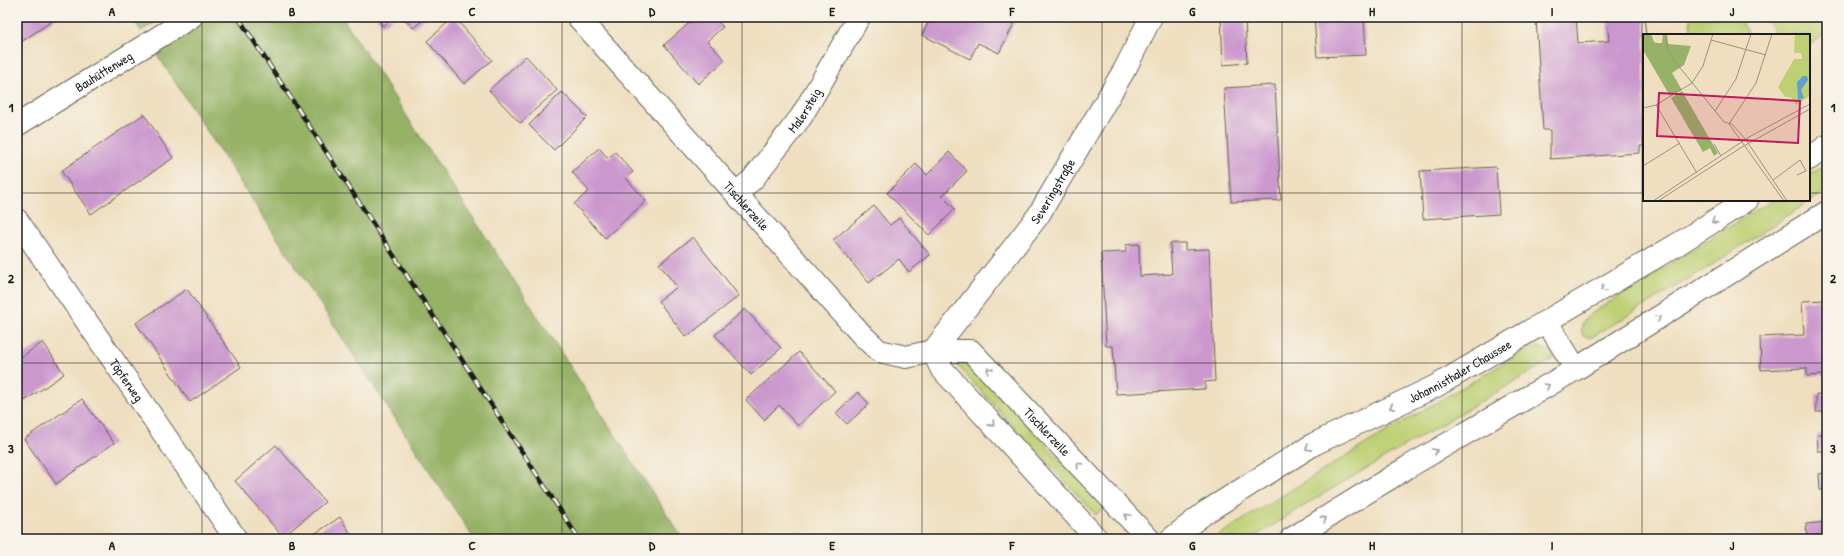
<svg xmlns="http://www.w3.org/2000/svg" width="1844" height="556" viewBox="0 0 1844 556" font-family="'Patrick Hand',sans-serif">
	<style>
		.green { fill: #bed074; stroke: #6d7648 }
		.forest { fill: #96b266; stroke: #596741 }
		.building { fill: #cb98ce }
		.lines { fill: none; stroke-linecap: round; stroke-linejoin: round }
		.minor-casing { stroke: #666055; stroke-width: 24 }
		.major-casing { stroke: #666055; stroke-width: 24 }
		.minor { stroke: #fff; stroke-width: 22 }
		.major { stroke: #fff; stroke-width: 22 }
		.rail-casing { stroke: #1c1c1c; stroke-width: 4.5 }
		.rail { stroke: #f7f3e8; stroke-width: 3; stroke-dasharray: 9; stroke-linecap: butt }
		.oneway { stroke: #999 }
		.grid { fill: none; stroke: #1c1c1c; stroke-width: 1; stroke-opacity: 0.55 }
		.labels { text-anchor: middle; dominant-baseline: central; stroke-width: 4; stroke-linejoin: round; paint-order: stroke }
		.street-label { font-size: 13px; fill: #1c1c1c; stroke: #f7f3e8 }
		.inset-road { fill: none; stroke: #9b917e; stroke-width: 1 }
		.view { fill: #c2185b; fill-opacity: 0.15; stroke: #c2185b; stroke-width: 2 }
		.inset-edge { fill: none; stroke: #1c1c1c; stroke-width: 2 }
		.neatline { fill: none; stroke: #1c1c1c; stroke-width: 1.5 }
		.grid-label { font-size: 13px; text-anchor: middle; font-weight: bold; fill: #1c1c1c }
	</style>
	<rect width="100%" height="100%" fill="#f7f3e8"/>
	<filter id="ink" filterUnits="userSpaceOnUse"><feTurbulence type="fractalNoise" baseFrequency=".025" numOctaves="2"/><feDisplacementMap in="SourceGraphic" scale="8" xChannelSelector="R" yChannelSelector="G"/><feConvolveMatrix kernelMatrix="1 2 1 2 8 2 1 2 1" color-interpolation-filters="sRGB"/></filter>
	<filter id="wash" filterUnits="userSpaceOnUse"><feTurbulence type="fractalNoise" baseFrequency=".012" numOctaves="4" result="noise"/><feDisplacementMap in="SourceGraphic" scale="16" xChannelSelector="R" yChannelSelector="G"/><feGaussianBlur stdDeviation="0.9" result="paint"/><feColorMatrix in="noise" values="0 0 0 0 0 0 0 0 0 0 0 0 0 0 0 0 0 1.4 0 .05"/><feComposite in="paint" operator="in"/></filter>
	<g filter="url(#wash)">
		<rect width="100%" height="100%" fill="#efdfc0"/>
		<path class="green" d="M1690 17H1738L1750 35H1691Z
			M1764 17H1827V33L1809 46V35H1777Z
			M1827 163V190L1715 263 1594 336 1589 338 1583 336C1580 327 1582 322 1589 315L1772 200H1809V176Z
			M1538 347 1550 351 1554 355 1553 359 1318 497 1251 539H1220L1217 536 1374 439 1530 348Z
			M960 353 1104 507 1096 515 952 360Z"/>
		<path class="forest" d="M132 17H164L141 31Z
			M208 17H342L683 539H474L156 53Z"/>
		<g id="blocks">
			<path class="building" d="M17 17H58L21 42 17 36Z
				M376 17H394L383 26Z
				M403 17H427L413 28Z
				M454 17 492 60 464 84 427 41Z
				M637 17H649L643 23Z
				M696 17H714L723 27 707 41 725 60 698 84 664 45Z
				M931 17H1010L1016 20 999 53 978 43 970 59 922 35Z
				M1221 17H1245L1247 63 1223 65Z
				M1314 17H1364L1366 55 1317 57Z
				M1576 17 1578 43 1609 41 1607 17H1644L1646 35H1644V146H1640V153L1550 159V130H1543L1536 19Z
				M526 56 557 90 520 123 489 90Z
				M1275 85 1281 200 1231 202 1224 88Z
				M562 92 587 117 554 150 529 125Z
				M144 114 173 158 91 214 61 171Z
				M599 148 608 158 615 152 633 172 626 178 646 201 605 238 574 204 589 191 572 172Z
				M949 152 967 171 942 196 955 209 929 235 887 193 916 164 927 175Z
				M1496 167 1499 214 1423 219 1420 171Z
				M874 206 890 225 899 218 930 255 909 272 899 259 869 283 833 240Z
				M693 237 739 296 686 337 658 301 677 287 659 264Z
				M1170 243H1185V250L1209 249 1215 381 1205 382V389L1116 394 1113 346H1106L1101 253 1126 252V245L1139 244 1140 276 1172 274Z
				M187 289 241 367 190 402 136 323Z
				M1827 300V465H1826L1825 451H1818L1817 434H1825L1824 412H1816V394H1824L1823 375 1807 376V368L1761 370 1760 337 1804 335 1802 301Z
				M745 309 781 348 751 375 715 335Z
				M43 342 64 374 17 406V360Z
				M799 352 835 391 798 426 779 405 764 420 746 400Z
				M858 392 869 404 847 424 836 413Z
				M82 399 114 443 56 484 24 439Z
				M276 445 325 502 283 537 235 481Z
				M1827 473V490H1820L1819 474Z
				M340 517 354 539H307Z
				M1827 522V539H1807L1806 524Z"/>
		</g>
	</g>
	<g filter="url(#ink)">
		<use href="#blocks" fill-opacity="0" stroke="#666055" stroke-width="1"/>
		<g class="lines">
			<g class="minor-casing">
				<g id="minor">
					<path id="s1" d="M578 17 863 336 879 351 906 357 933 351H971L1149 539"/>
					<path id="s2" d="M17 125 191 17"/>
					<path id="s3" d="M736 193 752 180 801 117 859 17"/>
					<path id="s4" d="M17 220 236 539"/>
					<path id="s5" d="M933 351 1038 216 1126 67 1151 17"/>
					<path d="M933 351 941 368 1097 539"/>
				</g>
			</g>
			<g class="major-casing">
				<g id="major">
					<path d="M1809 159 1827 146"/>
					<path d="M1547 322 1576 369"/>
					<path id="s6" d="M1171 539 1206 512 1314 444 1436 386 1678 244 1747 200"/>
					<path d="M1291 539 1408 467 1576 369 1827 212"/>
				</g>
			</g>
			<use href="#minor" class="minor"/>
			<use href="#major" class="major"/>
			<g class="rail-casing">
				<path id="rail" d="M238 17 579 539"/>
			</g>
			<use href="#rail" class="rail"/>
		</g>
		<defs><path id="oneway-chevron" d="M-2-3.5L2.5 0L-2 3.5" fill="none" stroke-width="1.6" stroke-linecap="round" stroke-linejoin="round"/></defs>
		<g class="oneway">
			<use href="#oneway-chevron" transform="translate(1714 221) rotate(147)"/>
			<use href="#oneway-chevron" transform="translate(1603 289) rotate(149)"/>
			<use href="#oneway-chevron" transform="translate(1658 318) rotate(-32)"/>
			<use href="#oneway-chevron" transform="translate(989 370) rotate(-133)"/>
			<use href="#oneway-chevron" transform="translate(1547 386) rotate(-30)"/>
			<use href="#oneway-chevron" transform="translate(1392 407) rotate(155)"/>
			<use href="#oneway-chevron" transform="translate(992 424) rotate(48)"/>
			<use href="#oneway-chevron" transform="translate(1308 448) rotate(148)"/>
			<use href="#oneway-chevron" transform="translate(1435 451) rotate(-30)"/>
			<use href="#oneway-chevron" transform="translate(1079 465) rotate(-133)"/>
			<use href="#oneway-chevron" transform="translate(1127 516) rotate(-133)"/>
			<use href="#oneway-chevron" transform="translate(1324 519) rotate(-32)"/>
		</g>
	</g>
	<path class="grid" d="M202 17V539M382 17V539M562 17V539M742 17V539M922 17V539M1102 17V539M1282 17V539M1462 17V539M1642 17V539M17 193H1644M1809 193H1827M17 363H1827"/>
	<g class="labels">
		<g class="street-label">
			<text stroke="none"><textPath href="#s2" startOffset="102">Bauhüttenweg</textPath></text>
			<text stroke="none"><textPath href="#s3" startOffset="108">Malersteig</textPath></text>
			<text stroke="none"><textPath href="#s5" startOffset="200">Severingstraße</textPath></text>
			<text stroke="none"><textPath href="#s1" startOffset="253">Tischlerzeile</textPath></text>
			<text stroke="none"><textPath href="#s6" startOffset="335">Johannisthaler Chaussee</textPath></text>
			<text stroke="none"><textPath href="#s4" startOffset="194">Töpferweg</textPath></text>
			<text stroke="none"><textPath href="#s1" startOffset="654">Tischlerzeile</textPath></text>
		</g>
	</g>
	<g transform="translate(1643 34)">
		<rect width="167" height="167" fill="#efdfc0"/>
		<path d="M152 0H167V62L153 71 148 63H142L135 53 151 25H159L158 19H151Z" fill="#bed074"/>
		<path d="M0 0H8L11 8 14 9H19L20 0H24L25 10 48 12 41 31 29 39 39 56 27 62 0 16ZM39 57 75 119 71 122 67 114 60 118 28 64Z" fill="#96b266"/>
		<path d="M160 42H164L165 46 158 56 161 64 155 66 154 48Z" fill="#5fa1d2"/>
		<path class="inset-road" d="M23 0 25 16 30 25 81 88 89 90 103 106 144 167M68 6 123 21M13 71 54 139M0 74 13 71 49 49 60 32 70 0M72 77 93 45 108 0M86 90 113 49 129 0M86 90 141 167M71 110 78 122M0 132 37 109M130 146 157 126 163 137 154 141M10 167 106 103 167 70M15 167 99 113 167 75"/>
		<path class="view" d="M16 59 157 67 155 109 14 102Z"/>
		<rect width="167" height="167" class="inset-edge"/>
	</g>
	<rect width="1844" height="556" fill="none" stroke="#f7f3e8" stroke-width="44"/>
	<rect x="22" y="22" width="1800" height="512" class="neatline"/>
	<g class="grid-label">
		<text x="112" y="16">A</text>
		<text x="292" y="16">B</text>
		<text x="472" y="16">C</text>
		<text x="652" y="16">D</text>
		<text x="832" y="16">E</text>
		<text x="1012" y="16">F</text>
		<text x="1192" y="16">G</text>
		<text x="1372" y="16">H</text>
		<text x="1552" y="16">I</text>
		<text x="1732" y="16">J</text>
		<text x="11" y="112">1</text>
		<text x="1833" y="112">1</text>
		<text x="11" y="283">2</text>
		<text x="1833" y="283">2</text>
		<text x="11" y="453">3</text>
		<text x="1833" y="453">3</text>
		<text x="112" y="550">A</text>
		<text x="292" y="550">B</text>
		<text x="472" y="550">C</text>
		<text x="652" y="550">D</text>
		<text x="832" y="550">E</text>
		<text x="1012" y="550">F</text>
		<text x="1192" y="550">G</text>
		<text x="1372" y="550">H</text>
		<text x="1552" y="550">I</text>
		<text x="1732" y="550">J</text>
	</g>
</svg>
